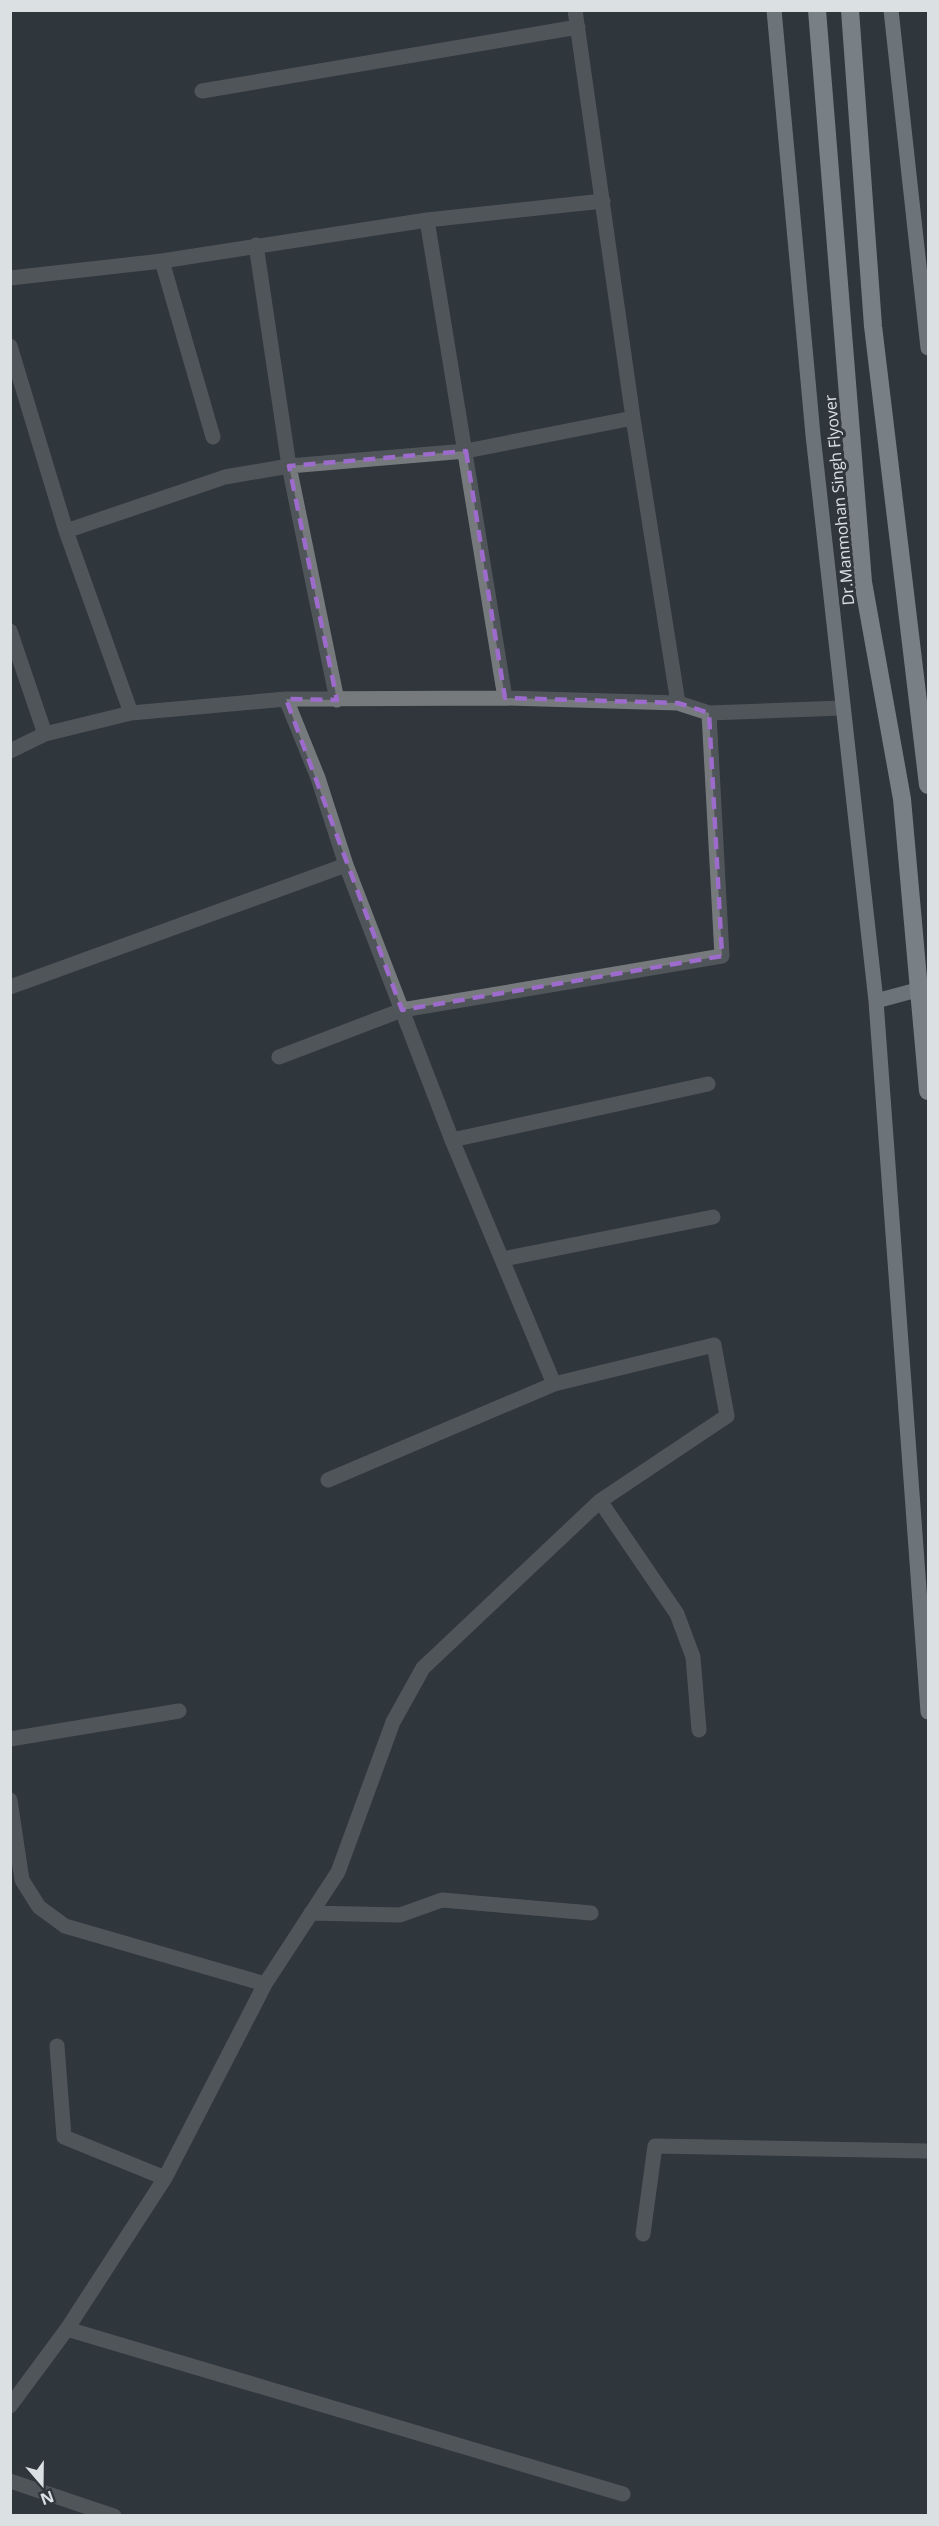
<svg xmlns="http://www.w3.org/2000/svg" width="939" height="2526" viewBox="0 0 939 2526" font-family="'Open Sans',sans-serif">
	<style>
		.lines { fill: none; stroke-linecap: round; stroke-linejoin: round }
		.minor { stroke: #777a7d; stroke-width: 15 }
		.major { stroke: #b7bec4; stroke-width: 15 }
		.highway { stroke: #d1d9e0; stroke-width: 18 }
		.highway-bridge { stroke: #d1d9e0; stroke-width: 18 }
		.marked { fill: none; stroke: #9d6bcc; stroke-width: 4.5; stroke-dasharray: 12 8; stroke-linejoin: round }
		.labels { text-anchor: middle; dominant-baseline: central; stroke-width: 6; stroke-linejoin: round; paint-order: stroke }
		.street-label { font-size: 16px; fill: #dbe0e3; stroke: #30363c }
	</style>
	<rect width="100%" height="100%" fill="#30363c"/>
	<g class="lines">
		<path class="minor" d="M575 10 633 418 678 703
			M202 91 578 27
			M427 220 505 698
			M256 245 289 466 337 700
			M162 261 213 437
			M10 278 162 261 427 220 603 201
			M10 346 66 531 131 713
			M66 531 225 477 289 466 466 451 633 418
			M10 631 45 734
			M286 699 318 778 346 865 452 1140 554 1384
			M10 751 45 734 131 713 286 699 505 698 678 703 709 713 842 708
			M10 987 346 865
			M279 1057 402 1010 722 956 709 713
			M452 1140 708 1084
			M503 1259 713 1217
			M600 1501 677 1614 693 1657 699 1730
			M10 1739 179 1711
			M10 1800 22 1880 39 1907 65 1926 265 1984
			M311 1913 400 1915 442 1900 591 1913
			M57 2046 64 2137 165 2178
			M643 2234 655 2146 928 2151
			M67 2329 623 2494
			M10 2406 67 2329 165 2178 265 1984 338 1872 393 1722 423 1668 600 1501 727 1416 714 1345 554 1384 328 1480
			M10 2481 114 2516"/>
		<path class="major" d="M774 10 813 435 876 1001 928 1712
			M891 10 928 348
			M876 1001 928 987"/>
		<path class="highway" d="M850 10 873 326 928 785"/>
		<path class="highway-bridge" d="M817 10 863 582 902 799 928 1091"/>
	</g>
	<path d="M0 0H939V2526H0ZM466 451 505 698 678 703 709 713 722 956 402 1010 286 699 337 700 289 466Z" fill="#30363c" fill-opacity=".55" fill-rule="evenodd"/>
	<path class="marked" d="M466 451 505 698 678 703 709 713 722 956 402 1010 286 699 337 700 289 466Z"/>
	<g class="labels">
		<g class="street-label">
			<text transform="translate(839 500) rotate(-95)">Dr.Manmohan Singh Flyover</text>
		</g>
	</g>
	<rect width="939" height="2526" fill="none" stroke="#dbe0e3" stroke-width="24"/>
	<g transform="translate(42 2484) rotate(160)" stroke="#30363c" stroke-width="4.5" paint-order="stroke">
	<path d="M0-4.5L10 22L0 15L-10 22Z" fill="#dbe0e3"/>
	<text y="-9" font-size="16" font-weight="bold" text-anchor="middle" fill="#dbe0e3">N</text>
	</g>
</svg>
